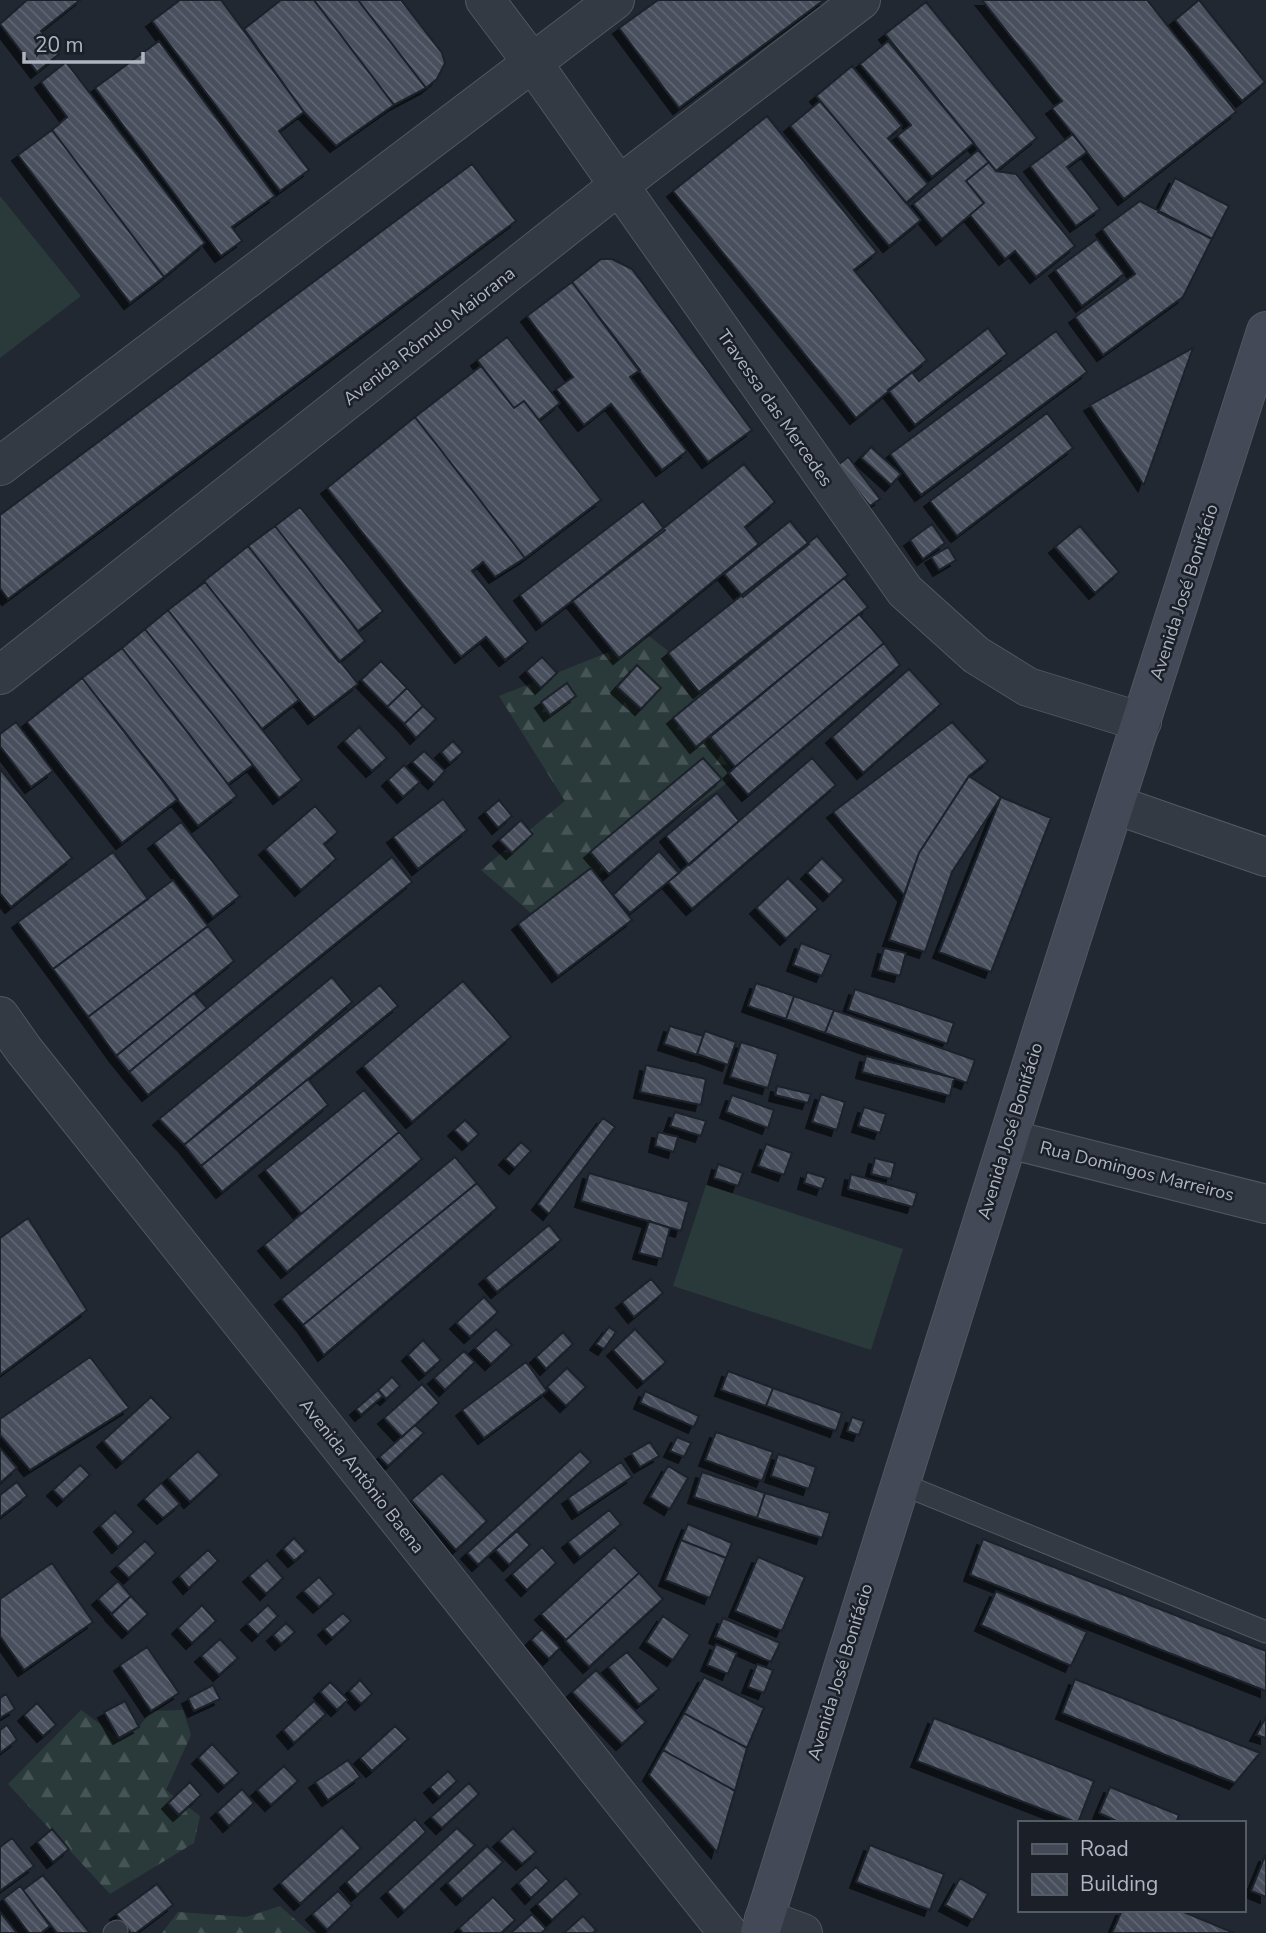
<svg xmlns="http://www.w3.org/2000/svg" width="1266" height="1933" viewBox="0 0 1266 1933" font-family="'Nunito Sans',sans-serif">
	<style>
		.forest { fill: url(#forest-firs) }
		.pitch { fill: #2a3a3a }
		.building { fill: url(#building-back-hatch); stroke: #1c212a; stroke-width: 2; filter: url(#shadow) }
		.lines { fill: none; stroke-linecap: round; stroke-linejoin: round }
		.service-casing { stroke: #525761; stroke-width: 23 }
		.minor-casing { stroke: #525761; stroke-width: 40 }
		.tertiary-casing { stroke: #525761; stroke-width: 40 }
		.secondary-casing { stroke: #525761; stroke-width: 40 }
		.service { stroke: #343a43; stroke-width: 21 }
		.minor { stroke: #343a43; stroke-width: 38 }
		.tertiary { stroke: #343a43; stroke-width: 38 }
		.secondary { stroke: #434956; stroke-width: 38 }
		.labels { text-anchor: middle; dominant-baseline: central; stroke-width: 5; stroke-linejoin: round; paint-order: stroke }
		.street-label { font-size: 18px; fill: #aeb4c0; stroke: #1a1f28 }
	</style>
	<defs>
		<pattern id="forest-firs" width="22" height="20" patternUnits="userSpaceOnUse" patternTransform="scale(1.75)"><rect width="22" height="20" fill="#2a3a3a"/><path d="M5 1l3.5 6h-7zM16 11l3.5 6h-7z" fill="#465455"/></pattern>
		<pattern id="building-back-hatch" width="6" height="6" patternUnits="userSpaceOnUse" patternTransform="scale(1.75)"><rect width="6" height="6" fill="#484f5c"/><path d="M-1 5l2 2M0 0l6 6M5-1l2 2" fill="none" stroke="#606672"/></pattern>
		<filter id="shadow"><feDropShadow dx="-6" dy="6" stdDeviation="0" flood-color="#0009"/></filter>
	</defs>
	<rect width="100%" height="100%" fill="#212832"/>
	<path class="forest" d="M649 636 712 685 734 778 538 919 481 870 565 801 499 696Z
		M81 1710 119 1738 139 1727 151 1711 183 1710 191 1735 166 1790 200 1816 194 1843 110 1894 8 1784Z
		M280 1906 310 1933H162L178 1912 246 1917Z"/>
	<path class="pitch" d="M0 196 81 296 0 358Z
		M706 1185 903 1249 871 1350 673 1286Z"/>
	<path class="building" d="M27 0H80L41 31 59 54 37 72 0 24Z
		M180 0H221L304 112 279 131 309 170 280 191 152 21Z
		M281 0H314L394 105 336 146 304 112 244 29Z
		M314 0H358L426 88 394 105Z
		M358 0H401L442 53 445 63 437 79 426 88Z
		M658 0H824L679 108 619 28Z
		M982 0H1147L1236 112 1124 199 1052 108 1062 101Z
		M1199 0 1265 82 1242 101 1175 20Z
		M926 2 1037 138 996 171 885 34Z
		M159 41 275 196 232 227 242 241 221 256 95 88Z
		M888 41 974 143 932 177 897 136 911 125 860 64Z
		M66 62 205 243 164 277 52 130 67 117 41 82Z
		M852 66 902 126 888 138 928 184 906 203 816 96Z
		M820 101 921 220 889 246 790 126Z
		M767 116 877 252 854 270 927 360 856 418 673 191Z
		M52 130 164 277 130 303 18 155Z
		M1073 134 1087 152 1067 167 1100 209 1076 226 1030 166Z
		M978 150 989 162 966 181 984 203 942 239 913 204Z
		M989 162 996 171 1016 174 1075 246 1036 277 1015 251 1005 259 970 215 984 203 966 181Z
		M472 164 516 221 8 599 0 588V515Z
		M1175 178 1229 206 1212 239 1158 212Z
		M1140 201 1212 239 1183 297 1103 355 1075 317 1135 274 1102 229Z
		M1097 239 1124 274 1082 306 1055 270Z
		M601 259H612L632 269 752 430 708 462 572 282Z
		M572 282 640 370 630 377 687 451 662 470 611 404 584 425 556 389 573 377 527 316Z
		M988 328 1007 354 915 425 888 390 912 372 919 381Z
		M1056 331 1087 372 921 495 890 454Z
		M507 337 560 403 539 420 524 401 514 408 477 360Z
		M1193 348 1144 485 1090 405Z
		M481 366 514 408 524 401 601 500 525 558 415 417Z
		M1047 413 1073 448 957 536 930 501Z
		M415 417 525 558 495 577 483 562 472 571 528 642 505 660 486 637 461 657 327 488Z
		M871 447 901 474 891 485 861 458Z
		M848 457 880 499 870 506 838 465Z
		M744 464 775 502 745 527 759 544 619 658 572 601Z
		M643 501 665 530 542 624 520 595Z
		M300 507 383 611 358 631 275 526Z
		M790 521 809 544 743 597 724 574Z
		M932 524 945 543 923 559 910 540Z
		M275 526 365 641 339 662 248 546Z
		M1080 526 1119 572 1095 593 1055 547Z
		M817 536 848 575 699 692 668 653Z
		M248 546 358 684 314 718 204 581Z
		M948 547 956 560 939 570 931 557Z
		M844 578 868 607 696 747 673 718Z
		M205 582 299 700 262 729 168 610Z
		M168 610 302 780 279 798 145 629Z
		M859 614 884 643 735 767 710 737Z
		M145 629 253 765 228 784 122 648Z
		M884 643 900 665 748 795 729 773 735 767Z
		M122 648 237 796 198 826 82 678Z
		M542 657 557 673 541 688 526 671Z
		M381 661 407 688 387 707 361 680Z
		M637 665 661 688 641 709 617 687Z
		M909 669 941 704 863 773 832 737Z
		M82 678 178 799 122 843 27 722Z
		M567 683 576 696 550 715 541 702Z
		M407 688 423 706 404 724 387 707Z
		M423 706 436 719 416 738 404 724Z
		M16 722 53 771 31 787 0 746V734Z
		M952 722 988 761 969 776 919 853 904 895 833 812Z
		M359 727 387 758 372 771 344 741Z
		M453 741 463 752 450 763 441 752Z
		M424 751 445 771 434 783 412 762Z
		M703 758 722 779 609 874 590 852Z
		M812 758 836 785 692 909 668 882Z
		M404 765 420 782 403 797 388 780Z
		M0 769 72 858 11 907 0 893Z
		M969 776 1001 797 952 872 925 952 889 940 919 853Z
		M717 793 739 821 689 865 666 836Z
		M1001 797 1051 818 991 972 939 952Z
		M443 799 467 830 418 869 393 837Z
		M499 800 512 816 498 828 485 812Z
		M315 806 338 832 324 844 336 859 301 890 265 849Z
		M521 820 533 834 512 853 499 840Z
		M181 822 240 896 213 917 154 843Z
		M659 851 679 873 630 913 613 895Z
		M113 852 148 899 53 969 18 922Z
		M392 857 412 882 148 1095 129 1072Z
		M822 858 844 880 829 895 807 873Z
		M591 868 632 920 558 976 518 924Z
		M788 878 818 909 786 939 756 908Z
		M173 880 208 926 88 1017 53 969Z
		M208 926 234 961 116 1056 88 1017Z
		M801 943 831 955 822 976 793 965Z
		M884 948 906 953 900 976 878 970Z
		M332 977 352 1002 184 1145 159 1119Z
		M463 981 511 1037 412 1122 363 1066Z
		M756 983 794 996 786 1019 748 1006Z
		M380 985 398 1006 201 1166 184 1145Z
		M855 989 954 1023 947 1044 848 1010Z
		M194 993 207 1008 129 1072 116 1056Z
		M794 996 834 1010 825 1033 786 1019Z
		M834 1010 975 1060 967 1083 825 1033Z
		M670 1026 703 1036 697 1055 664 1044Z
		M705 1031 736 1042 728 1065 697 1054Z
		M741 1042 778 1054 768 1088 730 1077Z
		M866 1056 954 1078 950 1096 862 1072Z
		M646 1065 706 1079 701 1105 640 1092Z
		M308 1079 328 1105 222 1192 201 1166Z
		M777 1086 811 1094 808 1103 775 1095Z
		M364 1090 399 1132 301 1214 265 1170Z
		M821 1094 845 1102 837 1130 812 1122Z
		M732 1095 774 1110 768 1128 726 1112Z
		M864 1107 886 1114 880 1133 858 1126Z
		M675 1112 706 1121 701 1136 670 1126Z
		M603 1118 615 1127 549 1214 538 1204Z
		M465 1120 479 1134 468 1144 454 1130Z
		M399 1132 422 1159 287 1272 264 1245Z
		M658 1132 678 1137 674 1152 655 1146Z
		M521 1142 531 1151 515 1168 505 1159Z
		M766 1144 792 1153 784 1175 758 1166Z
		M455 1157 477 1183 303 1325 281 1299Z
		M875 1158 895 1163 891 1179 871 1174Z
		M718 1164 743 1173 738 1186 714 1178Z
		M807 1172 826 1178 822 1189 804 1183Z
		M589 1173 689 1202 681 1231 581 1201Z
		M851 1174 917 1193 913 1207 848 1189Z
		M477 1183 497 1208 324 1355 303 1325Z
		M28 1218 87 1310 0 1375V1238Z
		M649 1221 670 1228 662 1259 639 1253Z
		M549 1225 561 1240 497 1292 485 1278Z
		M651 1279 663 1293 634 1317 622 1302Z
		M484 1297 498 1312 470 1337 456 1323Z
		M609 1327 616 1332 604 1349 596 1344Z
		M496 1329 512 1345 491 1364 475 1348Z
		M635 1329 666 1362 643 1382 613 1350Z
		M563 1332 573 1344 546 1369 536 1357Z
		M423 1340 441 1360 425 1374 408 1355Z
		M464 1351 475 1362 445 1390 434 1378Z
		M90 1357 129 1408 30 1470 0 1435V1419Z
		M526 1362 547 1391 484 1438 462 1410Z
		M567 1368 586 1387 566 1406 547 1387Z
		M728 1371 773 1388 766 1406 721 1390Z
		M392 1377 400 1386 386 1399 378 1390Z
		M422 1384 439 1403 402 1437 384 1418Z
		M773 1388 842 1413 836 1431 766 1406Z
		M378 1390 383 1396 361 1415 356 1409Z
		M645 1391 699 1416 694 1427 640 1403Z
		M151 1397 171 1418 122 1462 103 1441Z
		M852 1417 864 1421 859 1435 847 1431Z
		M415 1425 424 1433 388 1466 379 1457Z
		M716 1432 773 1452 762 1481 705 1460Z
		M677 1437 691 1443 684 1457 670 1451Z
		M650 1442 659 1456 640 1467 631 1453Z
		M0 1448 17 1468 0 1483Z
		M198 1451 220 1475 190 1502 168 1478Z
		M580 1451 591 1462 478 1565 467 1553Z
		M778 1454 816 1467 809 1489 771 1476Z
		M621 1462 632 1477 578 1513 568 1498Z
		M80 1465 90 1475 63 1500 53 1490Z
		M668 1466 688 1478 670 1509 650 1497Z
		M702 1472 765 1493 757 1518 694 1497Z
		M442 1473 487 1521 456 1550 411 1500Z
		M17 1482 27 1496 0 1517V1495Z
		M161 1483 180 1504 163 1518 144 1499Z
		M765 1493 830 1513 822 1538 757 1518Z
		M609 1510 621 1524 580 1557 568 1542Z
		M115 1512 134 1532 118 1547 100 1526Z
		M688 1524 732 1543 726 1558 681 1540Z
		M517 1531 530 1545 509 1565 495 1550Z
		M294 1538 306 1551 294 1561 283 1549Z
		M983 1539 1266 1651V1691L970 1575Z
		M681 1540 726 1558 710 1598 665 1580Z
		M145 1541 156 1553 129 1578 117 1566Z
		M542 1547 556 1563 527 1590 512 1574Z
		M614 1547 639 1573 566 1640 541 1614Z
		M208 1550 218 1561 189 1588 179 1576Z
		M758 1557 805 1577 782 1631 735 1611Z
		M267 1560 283 1578 266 1594 249 1576Z
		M52 1563 93 1622 24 1670 0 1636V1599Z
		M639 1573 663 1599 589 1667 565 1641Z
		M319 1577 334 1594 319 1607 303 1591Z
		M118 1581 131 1596 112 1614 98 1599Z
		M996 1591 1087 1632 1071 1666 981 1625Z
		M131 1596 148 1614 128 1632 111 1614Z
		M202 1605 216 1621 192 1643 178 1628Z
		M268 1605 278 1616 258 1635 247 1624Z
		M343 1613 351 1621 332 1638 324 1629Z
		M663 1616 690 1635 673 1660 646 1642Z
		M723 1618 780 1643 771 1662 715 1637Z
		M286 1623 295 1632 281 1644 273 1635Z
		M542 1629 560 1648 549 1659 531 1640Z
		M220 1639 238 1658 219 1675 201 1656Z
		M716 1644 737 1653 728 1674 707 1665Z
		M147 1647 179 1693 151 1711 120 1665Z
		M627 1652 659 1689 639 1705 608 1667Z
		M757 1664 773 1670 764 1693 748 1687Z
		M596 1670 646 1722 622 1744 572 1692Z
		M704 1677 764 1708 747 1748 684 1713Z
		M1075 1679 1260 1753 1235 1783 1062 1713Z
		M360 1680 372 1694 361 1704 349 1691Z
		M330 1682 348 1700 337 1710 320 1692Z
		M213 1685 220 1699 194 1711 188 1698Z
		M6 1694 15 1709 0 1718V1698Z
		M125 1701 139 1727 119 1738 104 1712Z
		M314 1701 326 1714 294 1743 283 1730Z
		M37 1703 56 1725 43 1736 24 1715Z
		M684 1713 747 1748 735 1791 663 1750Z
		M1266 1717V1738L1256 1735Z
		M934 1718 1094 1781 1078 1823 917 1761Z
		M7 1725 17 1740 0 1753V1730Z
		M395 1726 408 1739 372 1771 360 1758Z
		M212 1744 239 1773 224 1786 198 1758Z
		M663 1750 735 1791 717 1852 649 1775Z
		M348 1760 360 1777 328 1800 315 1782Z
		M284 1766 298 1781 271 1805 257 1790Z
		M448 1771 457 1781 439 1797 430 1787Z
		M190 1782 201 1795 179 1815 168 1803Z
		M469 1783 479 1794 442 1828 431 1817Z
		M1110 1787 1179 1815 1176 1823H1121L1099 1813Z
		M242 1789 254 1803 229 1826 217 1812Z
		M415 1819 426 1832 357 1895 346 1882Z
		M342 1827 361 1848 300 1904 280 1883Z
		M457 1828 475 1845 404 1911 387 1892Z
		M513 1828 536 1852 522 1864 499 1841Z
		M52 1829 69 1849 53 1862 37 1842Z
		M12 1838 34 1866 0 1891V1847Z
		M870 1845 944 1874 930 1910 856 1882Z
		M487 1846 503 1862 462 1899 447 1883Z
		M1265 1856H1266V1897L1251 1891Z
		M536 1867 549 1881 531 1898 518 1883Z
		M43 1875 90 1933H57L23 1890Z
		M566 1878 580 1894 552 1920 537 1904Z
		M960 1878 988 1894 973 1920 945 1905Z
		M157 1884 173 1905 136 1933H131L116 1914Z
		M20 1886 50 1926 41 1933H29L3 1899Z
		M338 1891 352 1906 327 1930 312 1914Z
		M493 1897 515 1920 501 1933H463L459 1928Z
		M1122 1910H1179L1234 1933H1112Z
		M0 1912 17 1933H0Z
		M532 1914 546 1929 541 1933H511Z
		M583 1916 596 1930 593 1933H564Z"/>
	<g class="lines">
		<g class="service-casing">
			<path id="service" d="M899 1483 1266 1632
				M114 1933 117 1931"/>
		</g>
		<g class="minor-casing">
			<path id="minor" d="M485 0 532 62 905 591 976 655 1028 687 1142 722
				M1116 805 1266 857
				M764 1919 803 1933"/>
		</g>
		<g class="tertiary-casing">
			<path id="tertiary" d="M0 466 615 0
				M0 675 618 186 861 0
				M0 1016 24 1050 728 1933
				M1009 1139 1266 1204"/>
		</g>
		<g class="secondary-casing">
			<path id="secondary" d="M760 1933 1042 1031 1266 331"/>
		</g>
		<use href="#service" class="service"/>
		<use href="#minor" class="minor"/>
		<use href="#tertiary" class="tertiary"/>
		<use href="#secondary" class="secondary"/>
	</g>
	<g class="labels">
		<g class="street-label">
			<text transform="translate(429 336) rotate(-38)">Avenida Rômulo Maiorana</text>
			<text transform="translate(775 408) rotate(55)">Travessa das Mercedes</text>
			<text transform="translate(1184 592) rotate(-72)">Avenida José Bonifácio</text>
			<text transform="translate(1010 1131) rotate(-73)">Avenida José Bonifácio</text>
			<text transform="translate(1137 1171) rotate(14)">Rua Domingos Marreiros</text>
			<text transform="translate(362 1476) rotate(52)">Avenida Antônio Baena</text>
			<text transform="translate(840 1672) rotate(-73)">Avenida José Bonifácio</text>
		</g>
	</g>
	<rect x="1018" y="1821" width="228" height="91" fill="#1a1f28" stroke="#555b65" stroke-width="2"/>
	<rect x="1032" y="1844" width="35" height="10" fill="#434956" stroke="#555b65" stroke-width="2"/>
	<text x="1080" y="1856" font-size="21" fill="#aeb4c0">Road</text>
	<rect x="1032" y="1874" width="35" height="21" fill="url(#building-back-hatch)" stroke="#555b65" stroke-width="2"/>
	<text x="1080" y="1891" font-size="21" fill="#aeb4c0">Building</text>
	<path d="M24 52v10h119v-10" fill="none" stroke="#aeb4c0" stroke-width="3.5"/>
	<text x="35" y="52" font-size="21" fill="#aeb4c0" stroke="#1a1f28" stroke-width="5" paint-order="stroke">20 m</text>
</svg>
